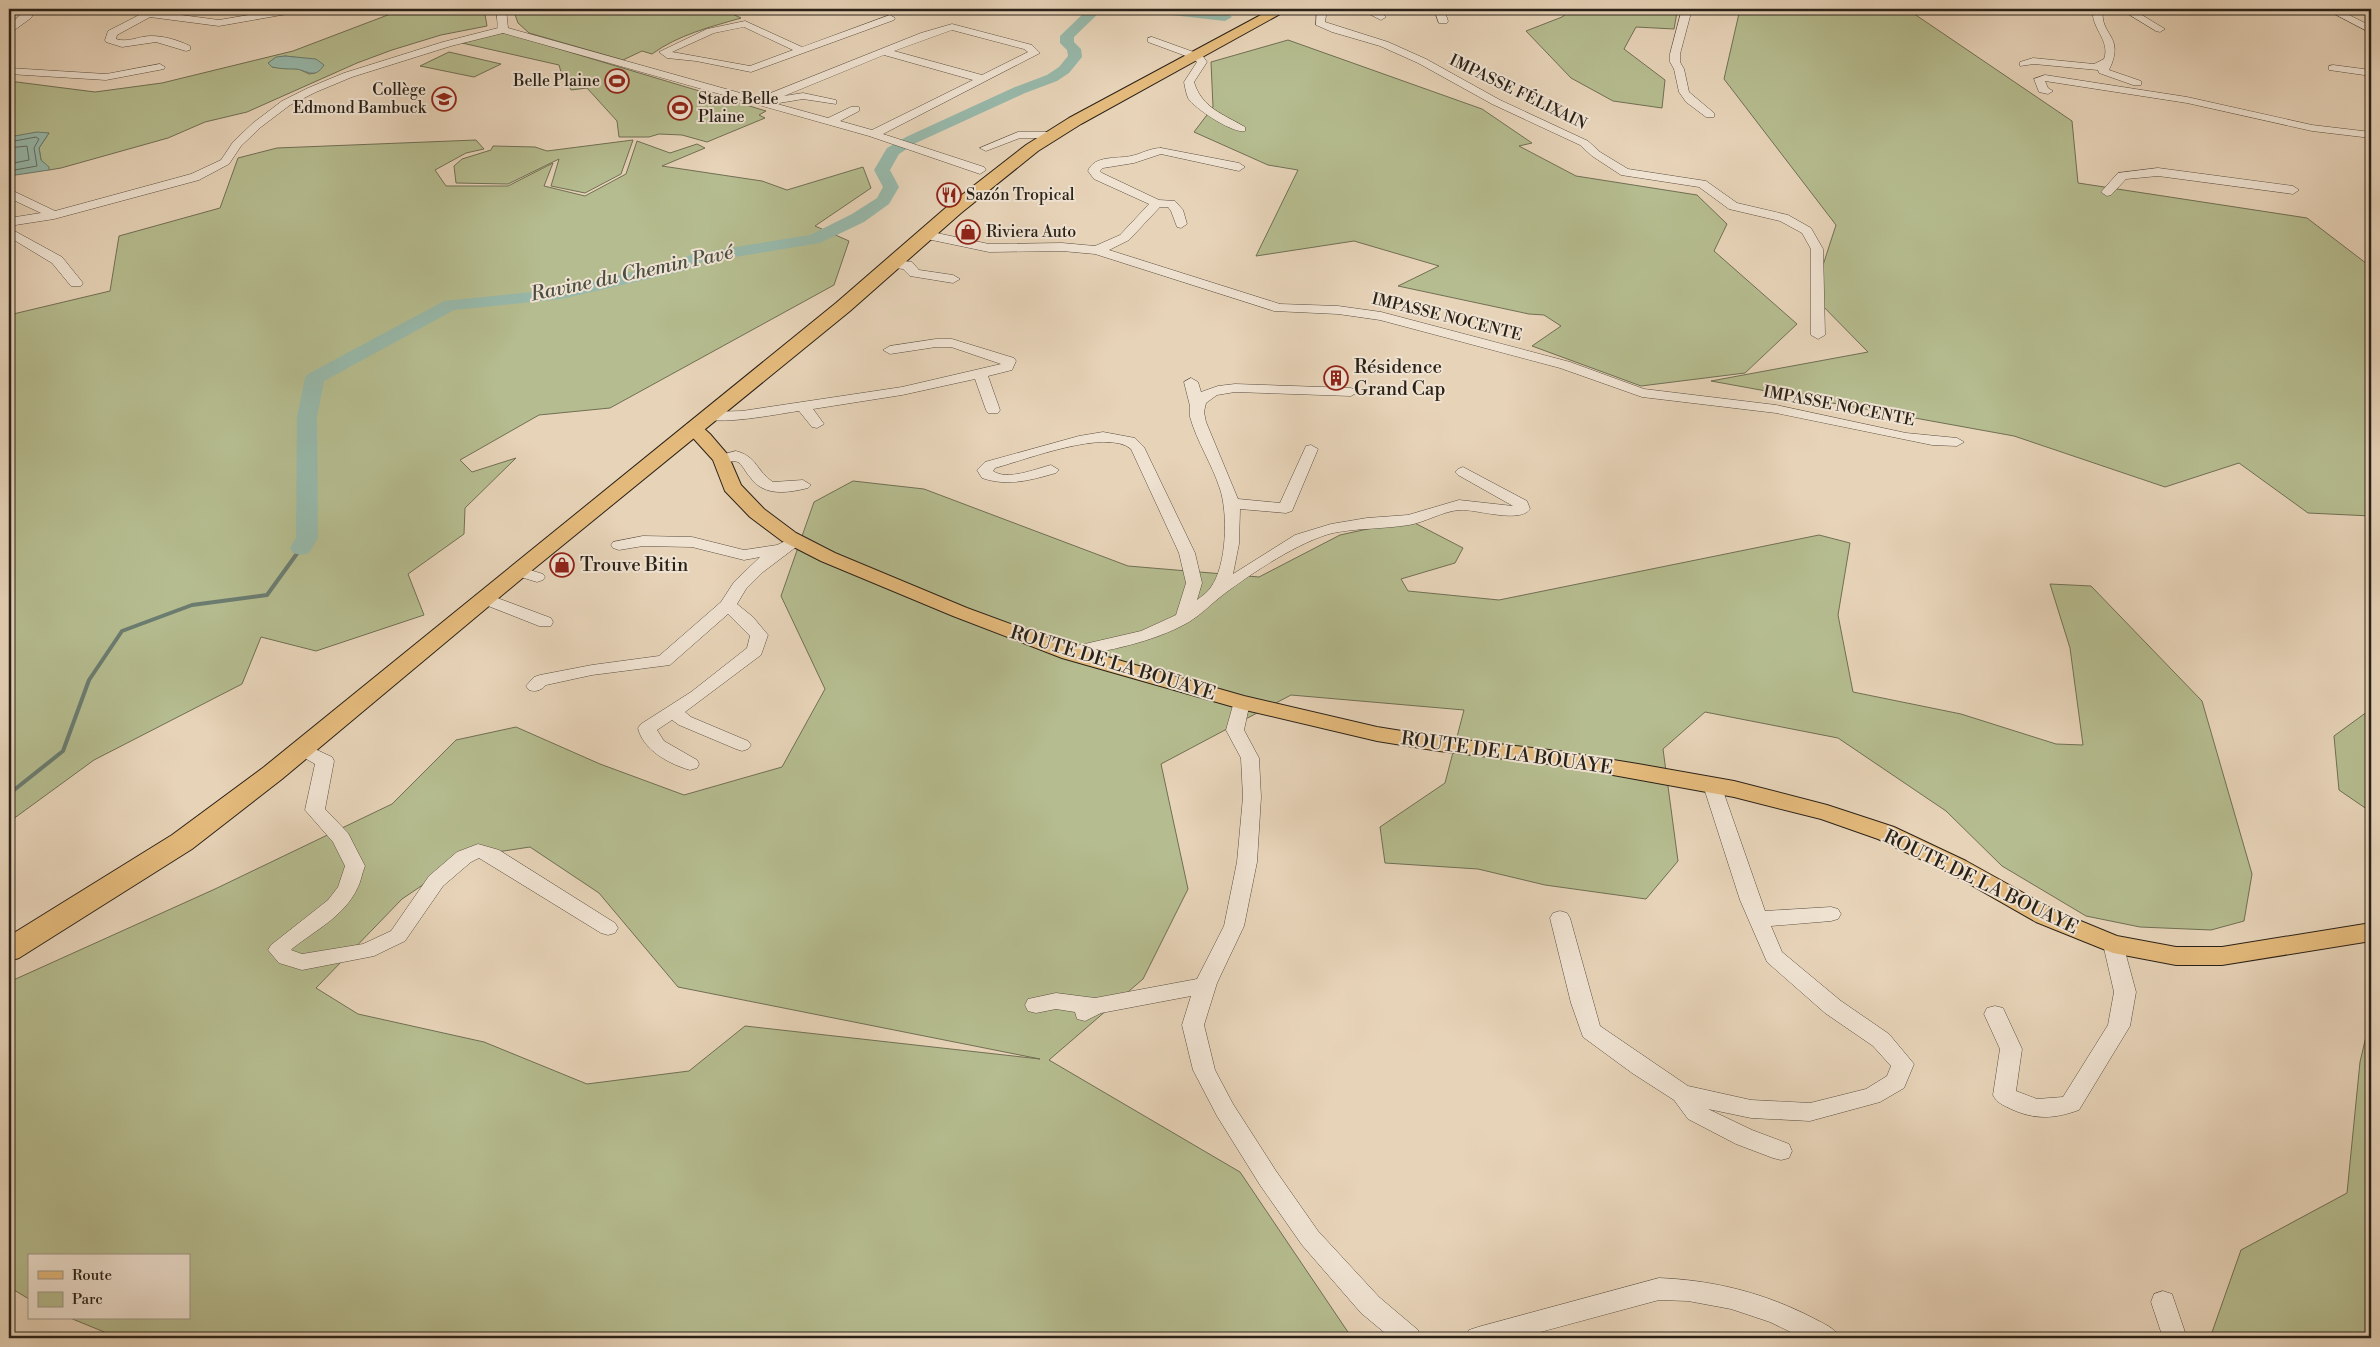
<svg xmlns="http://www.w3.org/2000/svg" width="2380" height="1347" viewBox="0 0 2380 1347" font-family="'Libre Bodoni',serif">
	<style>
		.green { fill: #b5bc8f; stroke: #706f54; fill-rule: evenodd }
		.water { fill: #97b8aa; stroke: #6b7c70 }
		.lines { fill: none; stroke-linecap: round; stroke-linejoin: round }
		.shore { stroke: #606d61; stroke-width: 1 }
		.stream { stroke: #6b7c70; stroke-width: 4 }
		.river { fill: #97b8aa; fill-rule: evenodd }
		.minor-casing { stroke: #594e40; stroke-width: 1 }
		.major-casing { stroke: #2a2218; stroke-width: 2 }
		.highway-casing { stroke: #2a2218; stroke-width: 2 }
		.minor { fill: #efe2d1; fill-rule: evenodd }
		.major { fill: #e4ba7c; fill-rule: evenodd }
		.highway { fill: #e4ba7c; fill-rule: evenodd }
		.labels { text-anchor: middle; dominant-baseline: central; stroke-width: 4; stroke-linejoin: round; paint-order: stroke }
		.far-poi-label { font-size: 16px; fill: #2a2218; stroke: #efe2d1; text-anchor: start }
		.far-street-label { font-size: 16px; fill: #2a2218; stroke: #efe2d1 }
		.poi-label { font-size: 19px; fill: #2a2218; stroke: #efe2d1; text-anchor: start }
		.street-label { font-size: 19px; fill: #2a2218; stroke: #efe2d1 }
		.water-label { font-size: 20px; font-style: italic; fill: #4b4f44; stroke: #efe2d1 }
	</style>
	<rect width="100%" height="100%" fill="#e7d3b8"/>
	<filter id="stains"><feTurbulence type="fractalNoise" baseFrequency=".004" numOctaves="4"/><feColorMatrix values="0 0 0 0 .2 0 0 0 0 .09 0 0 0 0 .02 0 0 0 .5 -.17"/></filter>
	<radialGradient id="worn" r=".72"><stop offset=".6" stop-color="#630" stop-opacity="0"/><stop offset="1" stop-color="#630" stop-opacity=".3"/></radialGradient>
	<path class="green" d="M387 9H484L487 26 441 35 392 50 357 63 247 112 205 122 168 138 61 168 49 170 41 160 39 148 49 133 9 137V81L95 92 162 83 293 51 393 13ZM285 56 316 60 315 73 309 74 299 69 272 67 268 63Z
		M513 9H722L741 18C710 27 678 35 652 54L642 51 623 60 529 33 518 23Z
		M1573 9H1670L1677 12 1674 29 1636 27 1624 49 1665 80 1662 108 1613 101 1571 78 1526 31 1562 17Z
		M1740 9H1907L2072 121 2078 183 2307 218 2371 267V516L2308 513 2239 463 2165 487 2014 436 1711 381 1868 352 1813 296 1836 225 1724 79Z
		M498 33H506L766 111 759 115 765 118 707 142 682 135 659 134 649 137H619L617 121 587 88 571 90 561 72 559 65 462 43Z
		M1288 40 1482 109 1532 143 1519 146 1576 176 1697 195 1727 224 1714 251 1797 324 1745 373 1641 386 1532 346 1561 326 1544 315 1529 314 1398 286 1439 266 1354 241 1256 256 1298 170 1268 165 1194 132 1213 107 1211 62Z
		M449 52 501 64 474 77 420 66Z
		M476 140 484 149 466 153 435 170 446 186H508L553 163 544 186 585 196 626 174 637 141 670 153 697 144 705 148 662 166 762 181 787 190 863 167 871 188 815 226 849 241 834 285 610 408 539 415 460 460 472 472 516 458 465 508 464 534 408 574 424 615 316 651 261 637 242 684 94 760 9 822V315L110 291 119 236 220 208 238 158 277 148Z
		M633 140 621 174 585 193 551 186 559 159 508 184 456 183 454 166 462 159 491 150 493 146 535 147 547 151Z
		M853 481 924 489 1128 566 1259 577 1340 535 1409 520 1463 548 1455 563 1401 579 1408 591 1499 600 1819 535 1850 543 1838 615 1853 692 1961 714 2056 744 2083 745 2070 648 2050 584 2091 586 2202 701 2252 874 2244 921 2211 930 2140 927 2086 916 2002 866 1946 811 1838 738 1705 712 1663 749 1678 861 1646 899 1545 885 1478 869 1385 863 1380 827 1445 783 1464 710 1291 695 1161 764 1188 889 1143 979 1049 1060 1240 1172 1352 1338H119L70 1318H189V1256H29V1299L9 1287V982L215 889 392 804 456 740 516 727 600 764 684 795 782 767 825 689 781 596 814 502ZM530 847 599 893 678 987 1040 1059 745 1026 689 1071 587 1084 484 1042 358 1014 316 988 402 899 464 857Z
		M2371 709V812L2339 790 2334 736Z
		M2371 1015V1338H2210L2241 1250 2347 1193 2360 1062Z"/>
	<path class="water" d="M285 56 316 59 324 65C315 80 306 70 296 69 288 69 280 69 272 67L268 63 276 57Z
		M37 132 49 133 39 148 41 160 49 167V170L9 176V137Z"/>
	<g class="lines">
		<path class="shore" d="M9 142 36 137 39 139 34 148 37 166 9 171
			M9 148 27 146 29 160 9 164"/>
		<path class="stream" d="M9 794 63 751 89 680 122 631 192 605 267 595 301 548"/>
		<path class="river" d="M1088 9H1103L1074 37V42L1081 49 1082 57 1069 73 1057 81 1025 93 916 143 899 154 890 170 899 187 889 204 864 222 820 243 698 263 687 270 561 299 454 310 324 381 317 417 318 538 309 553 301 555 293 553 290 548 296 538 297 417 305 378 308 374 444 301 561 289 675 262 693 254 810 235 852 214 877 198 883 187 874 170 887 148 906 137 1015 87 1047 75 1059 67 1068 56 1067 50 1060 43V36Z
			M1147 9C1162 8 1223 7 1232 17L1225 21 1154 13Z"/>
		<g class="minor-casing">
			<path id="minor" d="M26 9H36L31 18 9 34V26Z
				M137 9H148L151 11 219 20 283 9H318L308 14H287L219 26 150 17 117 35 116 39C128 43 139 36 151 36 164 36 178 40 190 46V50L186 51 156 42 122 47 106 42 105 40 108 31 141 14Z
				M496 9H506L508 28 758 98 921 33 952 24 1032 45 1040 53 883 134 984 167 986 170 980 174 869 136 503 33 451 46 352 77 316 92 290 105 261 127 241 146 229 164 199 180 54 219 9 226V218L41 213 9 198V189L55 211 191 174 221 160 233 142 253 123 282 101 308 88 344 73 443 42 498 28ZM952 30 1024 49 1028 52 982 75 894 51ZM884 55 973 80 872 130 840 121 859 111V107H851L828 118 770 102 774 100 779 103 803 99 836 104V100L803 93 784 96Z
				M1317 9H1327L1325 22 1388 42 1426 59 1500 100 1588 141 1600 152 1628 169 1706 181 1737 203 1788 215 1811 228 1823 249 1825 335 1818 339 1811 335V249L1802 233 1780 221 1729 209 1699 187 1621 175 1592 156 1580 145 1492 104 1418 63 1380 46 1332 32 1316 25Z
				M1368 9H1378L1386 17 1381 20 1369 14Z
				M1434 9H1444L1448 21 1447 23H1439Z
				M1495 9H1507L1502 12Z
				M1682 9H1692L1680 54V62L1684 69 1689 92 1714 113V117H1706L1686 102 1679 92 1674 69 1670 62V54Z
				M2093 9H2103C2099 36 2126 35 2109 70L2141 81V85H2133L2099 73 2098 70 2034 64 2020 66V62L2033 58 2094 64 2104 59C2111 40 2090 28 2093 9Z
				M2120 9H2132L2165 29 2160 32 2156 31Z
				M2325 9H2337L2371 26V33Z
				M890 15 895 18 894 20 751 72 696 61 667 58 659 52 707 29 745 21 802 47ZM744 27 793 50 750 66 672 52 714 33Z
				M1152 37 1202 55 1207 62 1194 82C1202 108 1223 114 1245 127V131C1233 134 1194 108 1188 98 1186 93 1185 87 1184 82L1197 62 1194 59 1148 42V38Z
				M160 64 165 67 164 69 106 80 9 74V68L106 74Z
				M2333 65 2371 70V76L2329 70V66Z
				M2045 75 2187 97 2312 125 2371 132V138L2312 131 2187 103 2045 81 2048 88 2053 91 2048 94 2039 92 2034 79Z
				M1018 132H1052L1058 135 1052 138H1020L986 151 980 148Z
				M1161 148 1239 163 1245 167 1239 171 1161 154 1134 163 1103 168 1100 171 1102 173 1159 200 1175 201 1183 210 1187 224 1181 228 1177 227 1171 211 1168 207H1160L1129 240 1109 250 1280 304 1338 306 1381 312 1570 362 1644 389 1776 405 1906 433 1957 438 1964 442 1957 446 1932 445 1776 413 1642 397 1560 368 1380 320 1338 314 1274 311 1095 254 1062 251 989 252 927 239 921 235 927 231 989 244 1062 243 1095 246 1120 235 1149 204 1094 179 1088 171C1094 155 1117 159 1131 156 1141 154 1150 148 1161 148Z
				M2158 168 2293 186 2299 190 2293 194 2158 176 2126 179 2111 195 2107 196 2101 192 2118 173Z
				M9 228 62 257 83 283 81 286H71L52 263 9 237Z
				M894 260 912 262 919 270 953 275 960 279 953 283 910 276 903 269 889 267 888 264 889 261Z
				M936 339H952L1014 358 1016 361 1012 370 988 376 1000 410 998 413H988L986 410 975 379 902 395 813 409 824 424 817 428 812 427 799 411C783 413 710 428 701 416L708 412 742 411 902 387 1001 364 951 347H936L890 354 883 350 890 346Z
				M1191 378 1198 382 1201 392 1218 386 1235 384 1351 388 1358 392 1351 396 1235 392 1217 395 1206 403 1204 412 1206 422 1238 499 1280 503 1306 446 1311 445 1318 449 1292 511 1286 513 1240 509 1239 544 1233 574 1295 535 1331 524 1367 518 1408 515 1459 500 1513 506 1458 475 1455 472 1458 469 1463 467 1527 501 1530 509C1520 524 1476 509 1460 510 1443 511 1426 522 1409 525 1384 529 1358 528 1333 533 1300 541 1252 573 1224 594 1212 603 1202 614 1189 622 1152 643 1109 650 1069 658L1063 657 1060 653 1063 649 1141 631 1176 615 1186 583 1179 553 1131 449C1107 428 1025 460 995 468L993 471C1007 481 1035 469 1051 465L1059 470 1056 473C1031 480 1008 487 982 478L977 470 985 462 1079 436 1103 432 1135 438 1144 447 1195 553 1202 583 1197 600C1202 596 1208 592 1211 587 1227 565 1228 513 1220 489 1212 464 1197 442 1190 417V406L1184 382Z
				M736 451C758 457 756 471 773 482L803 480 811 485 808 488C787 493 764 497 750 477 746 473 742 464 738 462 733 460 726 463 722 464L714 459 717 456Z
				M643 536 692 537 744 550 777 545 796 536 802 538 804 541 763 572 746 589 737 604 753 617 768 635 761 655 685 712 691 717 748 741 751 745 748 749 742 751 736 749 679 725 672 720 657 730 664 741 697 760 699 764 697 768 690 770C669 764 643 750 638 728L641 724 691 692 747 648 750 636 728 614 670 665 592 675 546 685C540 691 536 692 529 690L526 686 534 677 540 675 592 665 659 656 721 602 734 582 760 557 744 560 692 547 643 546 619 550 613 548 611 545 613 542Z
				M517 566 543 574 545 577 543 580 537 582 511 574 509 571 511 568Z
				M484 593 551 618 553 622 551 626H539L478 602 476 598 478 594Z
				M1241 696 1247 698 1250 702 1244 730 1259 758 1261 797 1257 862 1244 926 1217 983 1204 1025 1215 1070 1233 1104 1276 1171 1318 1231 1379 1297 1418 1330 1421 1338H1391L1361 1313 1302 1245 1260 1185 1217 1116 1193 1070 1182 1025 1191 996 1101 1013 1085 1021 1077 1019 1075 1012 1056 1009 1036 1013 1028 1011 1025 1005 1028 999 1056 993 1095 998 1197 979 1224 926 1237 862 1243 797 1241 758 1226 730 1235 698Z
				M302 743 332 757 334 761 325 809 348 833 365 866C362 873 361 882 357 889 344 916 316 930 293 948L291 950 302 954 363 944 391 931 429 876 457 852 478 844 499 850 615 923 618 928 615 933 608 935 601 933 479 858 471 862 443 886 405 941 374 956 302 970 279 963 268 950 271 945 328 900 338 887 345 866 333 842 305 810 315 764 296 753 293 749 296 745Z
				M1712 779 1719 781 1721 785 1765 911 1831 907 1838 909 1841 914 1838 919 1831 921 1771 926 1782 952 1841 1001 1889 1034 1914 1064 1904 1088 1880 1102 1810 1121 1751 1118 1708 1109 1752 1130 1789 1144 1792 1151 1789 1158 1781 1160 1773 1158 1736 1144 1688 1119 1674 1100 1632 1073 1583 1037 1571 1003 1550 918 1553 913 1560 911 1567 913 1570 918 1600 1026 1688 1086 1751 1100 1810 1103 1866 1089 1887 1076 1891 1066 1873 1046 1825 1013 1767 962 1740 900 1703 785 1705 781Z
				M2113 936 2120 939 2123 944 2136 992 2130 1026 2079 1110C2054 1119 2035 1120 2011 1109 2003 1105 1997 1103 1993 1095L2000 1049 1984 1014 1987 1008 1995 1006 2003 1008 2022 1049 2016 1091 2037 1099 2063 1097 2108 1025 2114 992 2103 944 2106 939Z
				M1659 1278C1713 1280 1765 1293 1813 1318 1824 1324 1834 1327 1840 1338H1803L1770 1322 1731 1309 1688 1301 1659 1300 1518 1338H1465L1469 1330 1478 1327Z
				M2163 1291 2172 1294 2187 1338H2163L2151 1302 2154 1294Z"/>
		</g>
		<g class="major-casing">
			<path id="major" d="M693 423 699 424 710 434 728 455 741 485 764 509 796 533 835 553 967 608 1076 648 1244 696 1377 727 1439 737 1558 751 1638 764 1734 781 1827 805 1894 827 1966 861 2054 910 2117 936 2176 947H2222L2371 923V941L2222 965H2176L2113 953 2036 922 1950 873 1878 839 1821 819 1734 797 1558 765 1439 751 1377 741 1241 709 1062 658 953 616 821 561 782 541 750 517 725 491 713 460 684 428 687 424Z"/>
		</g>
		<g class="highway-casing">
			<path id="highway" d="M1272 9H1289L1081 124 1038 151 961 213 850 311 525 576 282 779 192 849 19 958 9 961V936L172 835 264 767 836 303 949 205 1026 145 1069 118Z"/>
		</g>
		<use href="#minor" class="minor"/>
		<use href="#major" class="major"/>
		<use href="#highway" class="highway"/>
	</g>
	<defs>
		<g id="stadium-ring" transform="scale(1.25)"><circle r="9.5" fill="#efe2d1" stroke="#8f2418" stroke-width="1.5"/><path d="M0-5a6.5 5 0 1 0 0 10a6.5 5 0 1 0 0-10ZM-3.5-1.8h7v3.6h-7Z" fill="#8f2418"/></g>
		<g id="school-ring" transform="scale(1.25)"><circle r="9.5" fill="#efe2d1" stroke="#8f2418" stroke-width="1.5"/><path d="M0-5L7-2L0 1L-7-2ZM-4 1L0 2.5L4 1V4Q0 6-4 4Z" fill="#8f2418"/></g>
		<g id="restaurant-ring" transform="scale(1.25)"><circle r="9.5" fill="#efe2d1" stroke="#8f2418" stroke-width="1.5"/><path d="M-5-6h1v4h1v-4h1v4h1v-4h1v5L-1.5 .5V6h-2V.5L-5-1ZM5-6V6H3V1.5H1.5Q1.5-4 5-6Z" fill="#8f2418"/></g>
		<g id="shop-ring" transform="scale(1.25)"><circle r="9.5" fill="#efe2d1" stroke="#8f2418" stroke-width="1.5"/><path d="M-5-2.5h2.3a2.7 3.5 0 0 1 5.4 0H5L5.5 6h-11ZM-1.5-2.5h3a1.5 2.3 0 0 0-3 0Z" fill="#8f2418"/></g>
		<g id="building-ring" transform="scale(1.25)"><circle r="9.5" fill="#efe2d1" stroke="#8f2418" stroke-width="1.5"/><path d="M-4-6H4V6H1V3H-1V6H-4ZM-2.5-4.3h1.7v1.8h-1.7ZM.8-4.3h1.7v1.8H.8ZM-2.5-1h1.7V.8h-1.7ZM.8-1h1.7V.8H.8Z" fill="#8f2418"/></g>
	</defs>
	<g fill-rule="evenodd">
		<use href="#stadium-ring" x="617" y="81"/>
		<use href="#school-ring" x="444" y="99"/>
		<use href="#stadium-ring" x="680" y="108"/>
		<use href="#restaurant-ring" x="949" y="195"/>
		<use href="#shop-ring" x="968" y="232"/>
		<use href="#building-ring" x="1336" y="378"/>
		<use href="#shop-ring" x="562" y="565"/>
	</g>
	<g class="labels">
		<g class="far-poi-label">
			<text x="600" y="81" text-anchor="end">Belle Plaine</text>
			<text x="426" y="90" text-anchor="end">Collège<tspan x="426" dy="18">Edmond Bambuck</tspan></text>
			<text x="698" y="99">Stade Belle<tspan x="698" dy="18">Plaine</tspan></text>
			<text x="966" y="195">Sazón Tropical</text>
			<text x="986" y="232">Riviera Auto</text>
		</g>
		<g class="far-street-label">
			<text transform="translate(1518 92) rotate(26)">IMPASSE FÉLIXAIN</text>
			<text transform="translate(1447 317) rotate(14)">IMPASSE NOCENTE</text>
			<text transform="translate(1839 406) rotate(11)">IMPASSE NOCENTE</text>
		</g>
		<g class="poi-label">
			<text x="1354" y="367">Résidence<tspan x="1354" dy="22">Grand Cap</tspan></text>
			<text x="580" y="565">Trouve Bitin</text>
		</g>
		<g class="street-label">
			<text transform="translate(1113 663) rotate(17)">ROUTE DE LA BOUAYE</text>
			<text transform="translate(1507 753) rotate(8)">ROUTE DE LA BOUAYE</text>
			<text transform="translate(1981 882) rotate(26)">ROUTE DE LA BOUAYE</text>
		</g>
		<g class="water-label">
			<text transform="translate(632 274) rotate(-12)">Ravine du Chemin Pavé</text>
		</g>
	</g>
	<rect width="2380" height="1347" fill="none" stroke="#e7d3b8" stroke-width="30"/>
	<rect x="10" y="10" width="2360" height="1327" fill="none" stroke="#2a2218" stroke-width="2.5"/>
	<rect x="15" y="15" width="2350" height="1317" fill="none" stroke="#2a2218"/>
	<rect x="28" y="1254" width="162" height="65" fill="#efe2d1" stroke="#a09587"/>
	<rect x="38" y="1271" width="25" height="8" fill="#e4ba7c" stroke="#a09587"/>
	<text x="72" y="1280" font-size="15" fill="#2a2218">Route</text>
	<rect x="38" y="1292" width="25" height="15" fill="#b5bc8f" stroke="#a09587"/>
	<text x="72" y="1304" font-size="15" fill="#2a2218">Parc</text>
	<rect width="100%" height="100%" filter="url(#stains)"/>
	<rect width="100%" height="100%" fill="url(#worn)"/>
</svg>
